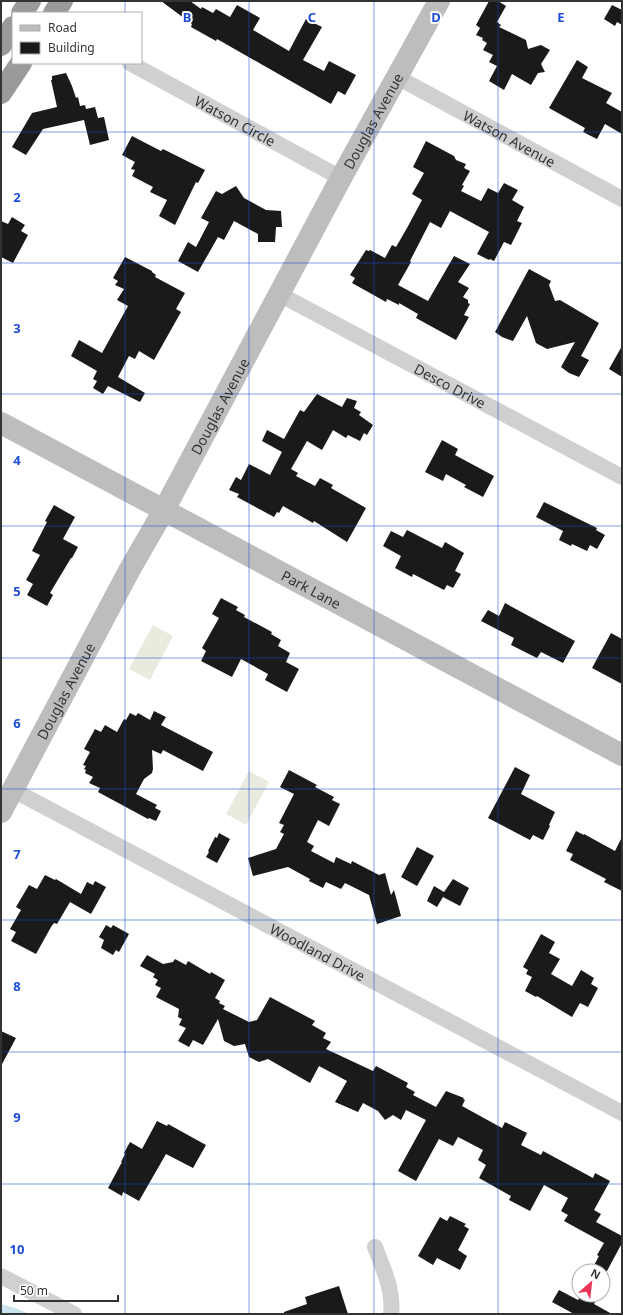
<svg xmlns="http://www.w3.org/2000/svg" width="623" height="1315" viewBox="0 0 623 1315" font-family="'Noto Sans',sans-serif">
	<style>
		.pitch { fill: #e8ecde }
		.water { fill: #cbe4ed }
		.building { fill: #1a1a1a }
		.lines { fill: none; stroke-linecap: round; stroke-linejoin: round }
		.street { stroke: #d0d0d0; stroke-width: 16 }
		.secondary { stroke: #bdbdbd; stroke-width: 22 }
		.highway { stroke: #9a9a9a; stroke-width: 22 }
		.grid { fill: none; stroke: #1d4ed8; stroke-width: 1; stroke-opacity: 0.55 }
		.labels { text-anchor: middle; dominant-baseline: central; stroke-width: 4; stroke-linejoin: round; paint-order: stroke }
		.street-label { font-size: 14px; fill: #333; stroke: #fff }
		.grid-label { font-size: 13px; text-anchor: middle; font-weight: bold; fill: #1d4ed8; stroke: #fff; stroke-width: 4; stroke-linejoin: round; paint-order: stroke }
	</style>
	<rect width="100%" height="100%" fill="#fff"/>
	<path class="pitch" d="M153 625 173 636 150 680 129 669Z
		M249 771 269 782 246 825 226 814Z"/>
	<path class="water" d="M1 1304 15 1308 29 1314H1Z"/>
	<path class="building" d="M161 1H190L201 9 202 7 213 13 216 9 230 17 237 5 260 18 253 30 289 51 306 19 322 27 303 60 324 71 329 61 356 75 345 95 338 91 331 104 217 39 216 41 191 27 192 24Z
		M489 1H498L506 6 497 22 501 25 499 27 526 40 528 49 541 45 550 50 541 64 545 72 538 73 531 85 512 74 504 90 489 81 497 66 489 62 493 55 483 50 487 43 482 40 483 38 476 35 480 28 476 25Z
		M612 5 622 10V25L617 22 615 26 604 19Z
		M577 60 588 67 582 78 612 93 606 103 622 112V134L605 124 597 139 583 132 585 128 549 108Z
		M66 73 72 86 76 98 78 97 80 106 85 105 86 109 95 107 98 118 104 117 109 140 90 145 84 120 43 129 26 155 12 147 32 113 57 107 51 80H52V76Z
		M132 136 161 151 163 149 205 170 198 183 196 182 175 225 159 216 167 200 150 192 153 187 132 176 135 170 131 169 135 162 122 155Z
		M426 141 454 156 456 160 466 164 464 168 470 171 462 185 464 186 461 191 481 201 488 188 498 193 504 183 518 190 512 200 524 207 517 221 522 223 511 245 504 242 494 261 490 259 489 260 477 254 489 232 450 211 441 228 430 222 410 261 411 262 398 285 428 301 454 256 470 264 458 282 469 288 463 297 468 300V303L470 304 464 315 469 317 456 340 416 318 418 314 399 303V305L387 299 386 302 352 283 355 278 350 275 366 250 369 251 370 250 385 258 392 245 396 247 407 228 422 200 412 194 424 173 413 167Z
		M236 186 244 198 266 210 281 211 282 227H276L275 242H258V234L234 221 224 240 218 237 198 272 178 261 188 242 196 247 209 222 201 218 216 191 222 194Z
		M12 217 25 225 21 231 28 235 13 263 1 257V221L8 224Z
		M125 257 152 271V272L156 275 155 277 185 293 176 309 181 312 154 360 139 351 135 359 129 356 118 377 145 393 140 402 108 386 103 394 93 388 97 381 93 379 97 371 71 356 79 340 102 353 128 306 117 300 124 289 115 285 118 281 113 278Z
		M529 269 551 281 549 285 555 301 560 300 599 323 581 356 589 360 579 377 569 373 561 367 575 342 547 349 536 343 527 316 513 341 502 337 495 332Z
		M622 346V377L609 369Z
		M317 394 342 407 347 398 357 401 354 408 361 412 359 415 373 425 367 435 364 433 360 441 348 435 346 438 333 430 322 450 307 441 291 469 298 473 296 476 315 486 320 478 333 485 331 488 366 508 347 542 314 521 313 523 283 506 279 513 277 512 274 517 237 497 239 494 229 490 236 477 241 480 249 464 270 475 282 452 262 441 267 430 284 439 300 410 304 412Z
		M442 440 458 449 455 455 494 476 483 497 464 487 466 485 446 474 443 481 425 472Z
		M544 502 597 528 596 530 605 535 597 549 590 545 587 551 572 544 571 546 559 540 563 531 536 517Z
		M54 505 75 517 63 539 78 547 72 558H71L50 593 53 595 47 606 27 595 33 584 26 580 40 555 32 551 47 522 45 521Z
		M407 530 442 548 445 542 464 553 455 571 461 574 453 588 447 585 444 590 413 574 412 577 395 568 401 556 383 546 391 531 403 537Z
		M221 598 238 607 236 610 245 615 244 617 272 632 271 634 281 640 278 646 290 653 286 662 299 669 287 692 265 680 268 674 241 659 232 677 201 661 206 651 202 648 219 618 212 614Z
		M505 603 575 641 563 663 541 652 537 658 511 645 514 638 481 621 488 610 499 616Z
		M611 633 622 639V684L592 668Z
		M154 711 166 717 161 725 213 752 203 771 163 750 161 754 152 750 153 769 152 773 144 779 136 794 157 805 155 808 161 811 156 821 149 818 148 819 98 792 100 788 89 783 93 777 85 773 86 770 84 769 86 766 83 765 90 752 84 749 95 729 101 732 105 725 117 732 124 719 126 720 130 713 136 716 138 713 150 720Z
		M515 767 530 775 521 794 555 812 549 825 550 826 543 840 533 835 530 840 488 818Z
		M289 770 317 785 315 787 334 797 332 800 340 804 329 826 318 820 307 842 314 846 311 851 334 863 336 857 351 864 352 861 379 875 385 873 391 895 394 890 401 916 377 924 369 895 345 883 341 889 326 882 323 888 309 881 310 879 288 867 253 876 248 858 276 849 284 834 280 832 284 825 279 823 294 794 280 787Z
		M576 831 584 835V834L615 851 622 837V891L604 882 606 879 570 860 573 854 566 851Z
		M219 833 230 839 217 863 206 857 209 852 208 851 215 837 217 838Z
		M417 847 434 856 417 886 401 877Z
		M45 875 55 880 56 879 81 894 87 882 93 885 95 881 106 887 91 914 70 902 57 924 54 923 51 927 36 954 11 941 16 932 10 929 21 910 16 907 29 885 37 889Z
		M453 879 469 888 460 906 443 897 437 907 427 901 434 886 444 892Z
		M106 925 111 928 113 925 129 934 119 952 116 950 113 955 101 948 104 940 99 937Z
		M541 934 555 942 549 953 560 959 551 974 572 986 581 970 594 978 591 984 598 988 588 1007 580 1003 572 1017 537 996 536 997 525 991 532 977 526 974 528 970 523 967Z
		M147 955 163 964 173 962 175 959 186 965 188 961 210 974 211 972 225 980 215 998 220 1001 219 1003 225 1006 223 1009 249 1022 257 1020 270 997 315 1021 312 1025 326 1033 323 1038 331 1042 326 1049 373 1071 376 1066 408 1083 406 1087 415 1092 413 1095 436 1107 446 1091 464 1098 463 1099 465 1100 462 1106 502 1128 505 1122 527 1133 521 1145 541 1155 543 1151 593 1178 595 1173 610 1181 594 1210 601 1214 596 1222 622 1236V1243L607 1271H591L599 1256 597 1255 604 1243 564 1221 568 1215 561 1211 568 1198 544 1185 530 1211 509 1200 511 1196 479 1178 486 1165 478 1160 483 1150 458 1137 453 1146 439 1139 416 1181 398 1171 426 1120 406 1110 401 1120 393 1115 385 1120 378 1111 363 1103 358 1112 335 1102 347 1081 319 1066 310 1083 268 1059 259 1062 249 1057 245 1044 234 1046 224 1041 218 1019 203 1045 193 1040 189 1047 178 1041 186 1028 179 1025 182 1019 178 1017 179 1009 156 997 161 988 155 985 158 980 153 977 155 974 140 966Z
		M1 1031 16 1038 1 1066Z
		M157 1121 167 1126 168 1124 206 1145 193 1168 166 1154 139 1201 123 1192 122 1196 108 1188 122 1162H121L125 1154 124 1153 130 1142 142 1149Z
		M450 1216 466 1224 464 1226 469 1229 458 1250 467 1256 460 1270 437 1258 433 1265 418 1256 440 1217 447 1221Z
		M339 1286 348 1314H284V1312L307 1304 305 1297Z
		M559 1290 578 1300 581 1295H599L594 1304 612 1314H574L552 1302Z"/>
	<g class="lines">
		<g class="street">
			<path id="s1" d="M130 63 341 178"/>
			<path id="s2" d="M397 77 622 199"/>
			<path id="s3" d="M279 294 622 477"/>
			<path id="s4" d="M13 790 622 1113"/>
			<path d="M375 1247C383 1269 394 1290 391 1314"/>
			<path d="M1 1276 74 1314"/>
		</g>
		<g class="secondary">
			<path id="s5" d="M1 423 622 755"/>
			<path id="s6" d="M1 812 130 569 164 510 341 178 439 1"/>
		</g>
		<path class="highway" d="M22 13 30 1
			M54 13 62 1
			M1 45 13 27
			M1 93 21 63"/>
	</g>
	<path class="grid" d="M125 1V13M249 1V1314M374 1V1314M498 1V1314M125 63V1314M1 132H622M1 263H622M1 394H622M1 526H622M1 658H622M1 789H622M1 920H622M1 1052H622M1 1184H622"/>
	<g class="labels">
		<g class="street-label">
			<text stroke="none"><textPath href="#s1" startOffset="120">Watson Circle</textPath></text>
			<text stroke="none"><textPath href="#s6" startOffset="785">Douglas Avenue</textPath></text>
			<text stroke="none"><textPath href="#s2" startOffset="128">Watson Avenue</textPath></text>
			<text stroke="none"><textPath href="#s3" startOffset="194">Desco Drive</textPath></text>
			<text stroke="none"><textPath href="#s6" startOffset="461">Douglas Avenue</textPath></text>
			<text stroke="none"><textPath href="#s5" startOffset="352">Park Lane</textPath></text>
			<text stroke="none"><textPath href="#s6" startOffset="137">Douglas Avenue</textPath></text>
			<text stroke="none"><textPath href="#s4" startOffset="345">Woodland Drive</textPath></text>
		</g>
	</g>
	<g class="grid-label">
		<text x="187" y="22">B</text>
		<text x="312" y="22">C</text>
		<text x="436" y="22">D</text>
		<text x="561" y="22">E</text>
		<text x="17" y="202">2</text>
		<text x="17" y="333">3</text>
		<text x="17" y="465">4</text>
		<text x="17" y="596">5</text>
		<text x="17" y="728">6</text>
		<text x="17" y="859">7</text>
		<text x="17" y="991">8</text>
		<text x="17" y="1122">9</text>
		<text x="17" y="1254">10</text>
	</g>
	<rect width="623" height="1315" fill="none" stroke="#333333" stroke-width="4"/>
	<rect x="12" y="12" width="130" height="52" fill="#ffffff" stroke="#adadad"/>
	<rect x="20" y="25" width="20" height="6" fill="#bdbdbd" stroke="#adadad"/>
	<text x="48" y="32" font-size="12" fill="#333333">Road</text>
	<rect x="20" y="42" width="20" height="12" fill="#1a1a1a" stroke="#adadad"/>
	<text x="48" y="52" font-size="12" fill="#333333">Building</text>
	<g transform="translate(591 1283) rotate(28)"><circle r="19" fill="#ffffff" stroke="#adadad"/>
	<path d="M0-3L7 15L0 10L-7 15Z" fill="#ec3359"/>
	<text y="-6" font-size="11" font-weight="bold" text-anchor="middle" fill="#333333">N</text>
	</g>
	<path d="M14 1295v6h104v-6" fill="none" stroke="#333333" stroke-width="2"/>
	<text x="20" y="1295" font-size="12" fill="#333333" stroke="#ffffff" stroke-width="3" paint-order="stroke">50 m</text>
</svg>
